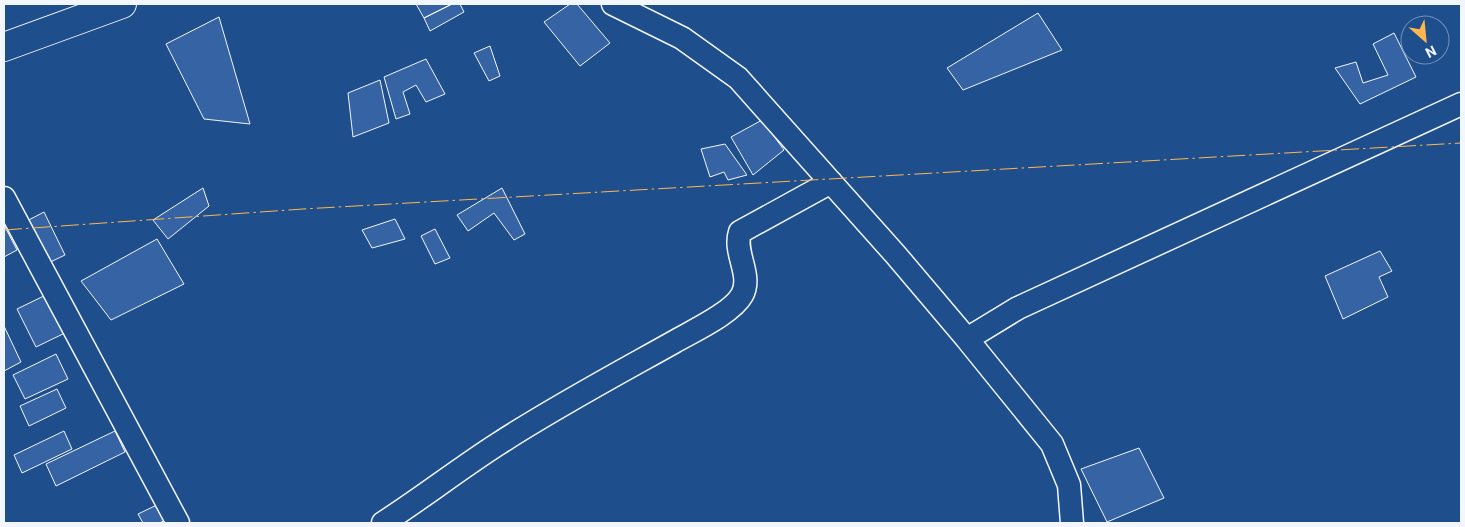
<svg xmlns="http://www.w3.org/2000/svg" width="1465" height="527" viewBox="0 0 1465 527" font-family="Roboto,sans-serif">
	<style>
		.building { fill: #3563a3; stroke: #f2f6ff }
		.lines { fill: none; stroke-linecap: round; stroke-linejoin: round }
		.street-casing { stroke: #f2f6ff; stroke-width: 25 }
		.primary-casing { stroke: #f2f6ff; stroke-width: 30 }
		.street { stroke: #1f4e8c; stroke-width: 22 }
		.primary { stroke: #1f4e8c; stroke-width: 28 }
		.power { stroke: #ffb74d; stroke-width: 1; stroke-dasharray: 18 4 2.5 4; stroke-linecap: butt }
	</style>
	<rect width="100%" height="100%" fill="#1f4e8c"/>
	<path class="building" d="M416 4H452L424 18Z
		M452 4H460L464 12 430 31 424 18Z
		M570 4H577L610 43 580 66 544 22Z
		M1038 13 1062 50 963 90 947 68Z
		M219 17 250 124 204 119 166 44Z
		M1394 33 1416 77 1360 104 1335 68 1356 62 1363 83 1388 75 1373 44Z
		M490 46 500 76 489 81 474 53Z
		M426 59 445 94 426 102 416 85 403 92 410 114 396 119 384 77Z
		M380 80 389 123 353 137 348 93Z
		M762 120 784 150 753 175 731 137Z
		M725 144 747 175 728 180 724 172 710 177 701 149Z
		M203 188 209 206 168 239 153 220Z
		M502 188 525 234 514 240 494 213 468 231 457 215Z
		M44 212 65 255 42 266 21 224Z
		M395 219 405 239 372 248 362 230Z
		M4 225 17 250 4 257Z
		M435 229 450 258 435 264 421 236Z
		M157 239 184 284 111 320 81 281Z
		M1380 251 1392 271 1379 277 1388 297 1343 319 1325 276Z
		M50 293 69 331 36 347 17 309Z
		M4 326 21 362 4 371Z
		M56 354 68 379 25 399 13 375Z
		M57 389 66 408 29 426 20 406Z
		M64 431 72 449 22 473 14 455Z
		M115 431 125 452 56 486 46 464Z
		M1139 448 1164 498 1107 522 1081 469Z
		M159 504 166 520 159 523H143L138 514Z"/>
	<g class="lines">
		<g class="street-casing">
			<path id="street" d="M613 4 682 38 738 78 895 254 967 339 1018 308 1461 104
				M4 198 178 523
				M967 339 1052 444 1069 485 1072 523
				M383 523C422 498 459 469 498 444 555 407 615 375 674 342 693 331 732 313 742 295 753 275 733 253 740 232L831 182"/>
		</g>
		<g class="primary-casing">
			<path id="primary" d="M4 47 122 4"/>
		</g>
		<use href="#street" class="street"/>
		<use href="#primary" class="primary"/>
		<path class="power" d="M4 230 303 209 1461 143"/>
	</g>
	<rect width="1465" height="527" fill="none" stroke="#f2f6ff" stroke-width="10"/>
	<g transform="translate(1425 40) rotate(153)"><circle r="24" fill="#1f4e8c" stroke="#7391ba"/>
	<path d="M0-4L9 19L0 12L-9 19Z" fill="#ffb74d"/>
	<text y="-8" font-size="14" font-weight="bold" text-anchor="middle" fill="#f2f6ff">N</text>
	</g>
</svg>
